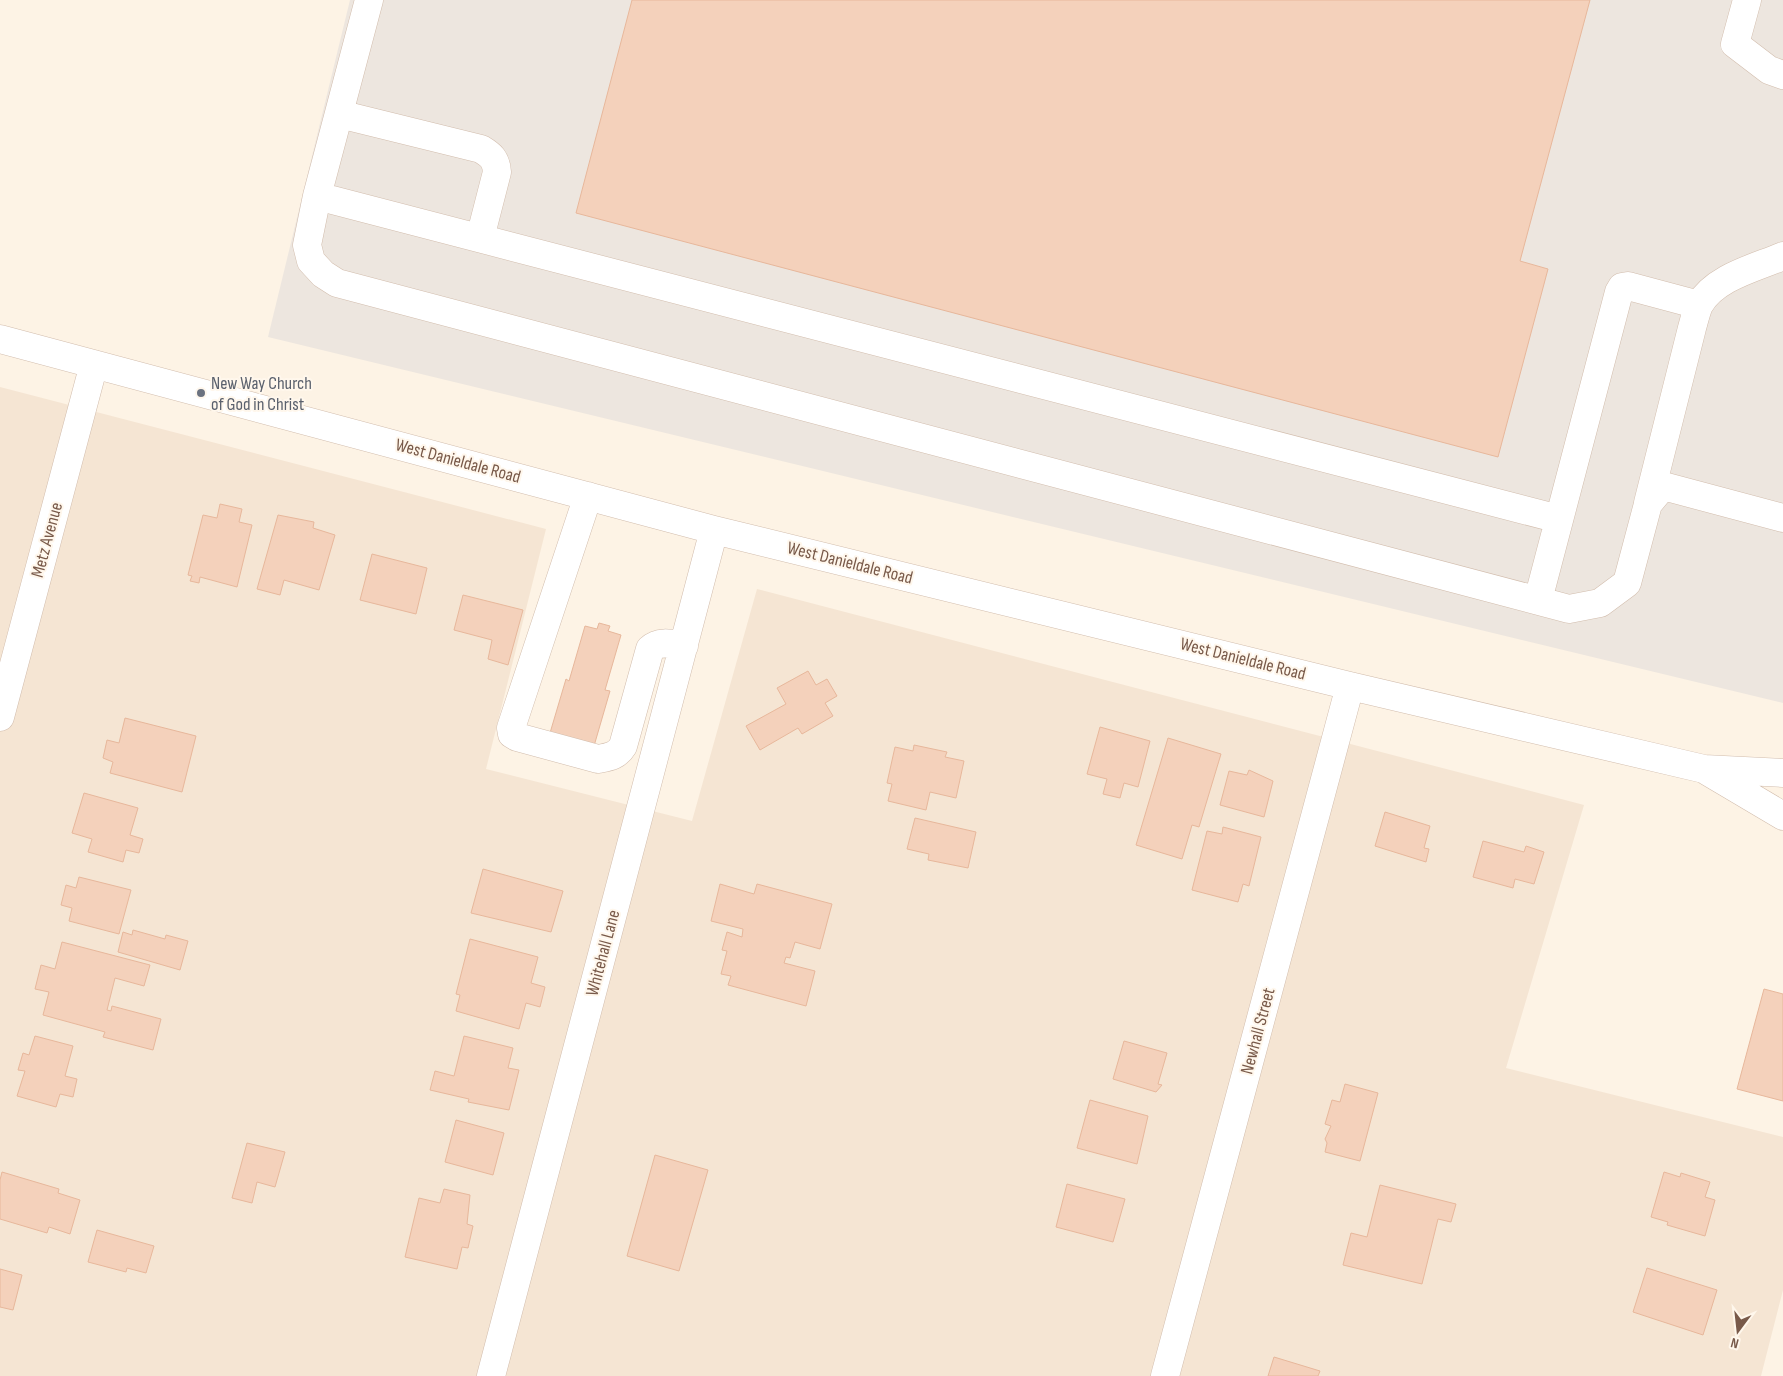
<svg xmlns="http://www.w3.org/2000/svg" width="1783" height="1376" viewBox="0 0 1783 1376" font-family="'Sofia Sans Condensed',sans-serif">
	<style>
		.residential { fill: #f5e5d3 }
		.industrial { fill: #ede6df }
		.building { fill: #f4d1bb; stroke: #e7b79b }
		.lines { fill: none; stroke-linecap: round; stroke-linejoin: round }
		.minor-casing { stroke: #d2bdad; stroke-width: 29 }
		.minor { stroke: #fff; stroke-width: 28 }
		.worship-dot { fill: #6b7280; stroke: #fff7ec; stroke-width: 2 }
		.labels { text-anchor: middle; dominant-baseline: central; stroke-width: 4; stroke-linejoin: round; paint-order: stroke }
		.worship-label { font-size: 18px; fill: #5b616d; stroke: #fff7ec; text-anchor: start }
		.street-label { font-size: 18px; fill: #785949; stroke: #fff7ec }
	</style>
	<rect width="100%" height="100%" fill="#fdf3e5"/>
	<path class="residential" d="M0 387 546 529 486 769 692 821 757 589 1584 805 1506 1068 1783 1137V1290L1761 1376H0Z"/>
	<path class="industrial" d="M350 0H1783V703L268 337Z"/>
	<path class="building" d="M632 0H1590L1520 261 1548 269 1498 457 576 213Z
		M220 504 242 509 239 522 252 525 237 587 200 577 199 583 190 581 192 576 188 575 203 515 217 518Z
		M278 515 314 522 313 528 335 535 319 590 284 580 280 595 257 589Z
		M372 554 427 568 416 614 360 600Z
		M463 595 523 610 508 665 488 659 492 640 454 630Z
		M599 623 610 626 608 631 621 635 605 690 610 691 594 746 550 733 566 679 569 681 585 626 597 629Z
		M808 671 816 685 827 679 837 696 825 703 833 716 802 734 798 728 760 750 746 726 786 704 777 688Z
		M125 718 196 736 182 792 110 773 113 762 103 758 107 740 119 743Z
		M1100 727 1150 741 1138 787 1124 783 1120 798 1103 794 1107 779 1087 774Z
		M1168 738 1221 754 1199 827 1192 825 1182 859 1136 845Z
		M914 745 947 752 945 757 964 761 956 798 930 792 926 810 888 801 892 784 887 783 895 747 913 751Z
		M1249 770 1273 781 1264 817 1220 805 1229 771 1247 775Z
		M84 793 138 808 130 835 143 839 139 853 126 850 123 862 88 852 92 839 72 833Z
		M1385 812 1430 826 1424 848 1429 849 1426 862 1375 846Z
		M915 818 976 832 968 868 928 860 929 854 907 849Z
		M1223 827 1261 837 1249 886 1243 884 1238 902 1192 890 1207 831 1222 834Z
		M1483 841 1524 852 1526 846 1544 852 1534 884 1515 879 1513 888 1473 877Z
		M483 869 563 891 551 932 471 913Z
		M79 877 131 890 119 934 69 921 72 908 61 905 66 885 76 888Z
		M720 884 754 894 757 884 832 904 820 949 795 942 790 958 786 957 784 963 815 971 806 1006 728 985 731 976 721 974 727 951 722 950 727 932 742 937 743 929 711 921Z
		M133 930 165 939 166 935 188 941 180 970 118 952 123 932 132 935Z
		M470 939 538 957 531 983 545 987 540 1007 526 1003 519 1029 456 1011 460 995 456 994Z
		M62 942 150 965 144 986 115 978 107 1010 111 1011 112 1006 161 1019 153 1050 103 1037 105 1032 43 1015 49 992 35 989 41 965 55 969Z
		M1764 989 1783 994V1101L1737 1089Z
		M35 1036 73 1046 65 1076 77 1079 73 1097 60 1094 56 1107 17 1096 25 1071 18 1070 23 1053 29 1055Z
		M464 1036 513 1048 508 1068 519 1070 509 1110 468 1102 469 1099 430 1090 435 1071 454 1076Z
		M1124 1041 1167 1053 1158 1084 1162 1085 1156 1092 1113 1079Z
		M1345 1084 1378 1093 1360 1161 1325 1152 1327 1143 1325 1139 1331 1126 1325 1124 1332 1100 1340 1102Z
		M1090 1100 1148 1116 1137 1164 1077 1148Z
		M456 1120 504 1133 493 1175 445 1162Z
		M247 1143 285 1152 275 1187 257 1182 252 1203 232 1198Z
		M655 1155 708 1170 679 1271 627 1256Z
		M2 1172 59 1189 58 1193 80 1200 70 1234 49 1227 47 1233 0 1219V1180Z
		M1664 1172 1680 1177 1681 1173 1710 1182 1705 1197 1715 1200 1705 1236 1667 1225 1668 1222 1651 1217Z
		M1067 1184 1125 1199 1113 1242 1056 1227Z
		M1380 1185 1456 1204 1451 1222 1438 1219 1422 1284 1343 1265 1351 1233 1367 1237Z
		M444 1189 470 1195 467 1224 473 1226 468 1248 462 1247 457 1269 405 1257 419 1198 440 1203Z
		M97 1230 154 1246 146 1273 127 1268 126 1272 88 1262Z
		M1647 1268 1717 1290 1703 1335 1633 1312Z
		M0 1269 22 1275 13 1310 0 1307Z
		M1274 1357 1320 1371 1318 1376H1268Z"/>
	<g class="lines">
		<g class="minor-casing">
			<path id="minor" d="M369 0 317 196 307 245 311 261 323 274 337 283 1569 609 1600 603 1627 583 1648 504 1663 486 1783 518
				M1747 0 1735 44 1769 70 1783 75
				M339 114 481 149C491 155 496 159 497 172L480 238
				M317 196 1559 519
				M0 339 714 530 1350 686 1704 769 1783 773
				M588 496 511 728 512 734 517 737 598 759C609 757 617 756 623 746L650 649C659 640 673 644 684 646
				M1648 503 1692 328C1694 321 1696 312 1699 305 1715 277 1755 268 1783 256
				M1538 600 1619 292 1622 287 1628 286 1699 305
				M0 717 94 364
				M1707 771 1783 816
				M491 1376 714 530
				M1165 1376 1350 686"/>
		</g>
		<use href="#minor" class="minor"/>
	</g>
	<circle class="worship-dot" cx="201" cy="393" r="5"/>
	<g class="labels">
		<g class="worship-label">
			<text x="211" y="383">New Way Church<tspan x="211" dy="21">of God in Christ</tspan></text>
		</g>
		<g class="street-label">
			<text transform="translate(458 461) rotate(15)">West Danieldale Road</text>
			<text transform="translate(47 540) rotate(-75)">Metz Avenue</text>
			<text transform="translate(850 563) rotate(14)">West Danieldale Road</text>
			<text transform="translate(1243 659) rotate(14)">West Danieldale Road</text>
			<text transform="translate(603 953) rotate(-75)">Whitehall Lane</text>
			<text transform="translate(1258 1031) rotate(-75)">Newhall Street</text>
		</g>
	</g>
	<g transform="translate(1738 1331) rotate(195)" stroke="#fff7ec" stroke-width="4" paint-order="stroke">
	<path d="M0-4L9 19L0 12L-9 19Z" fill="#785949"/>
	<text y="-8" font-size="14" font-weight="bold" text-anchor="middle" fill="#785949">N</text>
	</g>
</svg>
